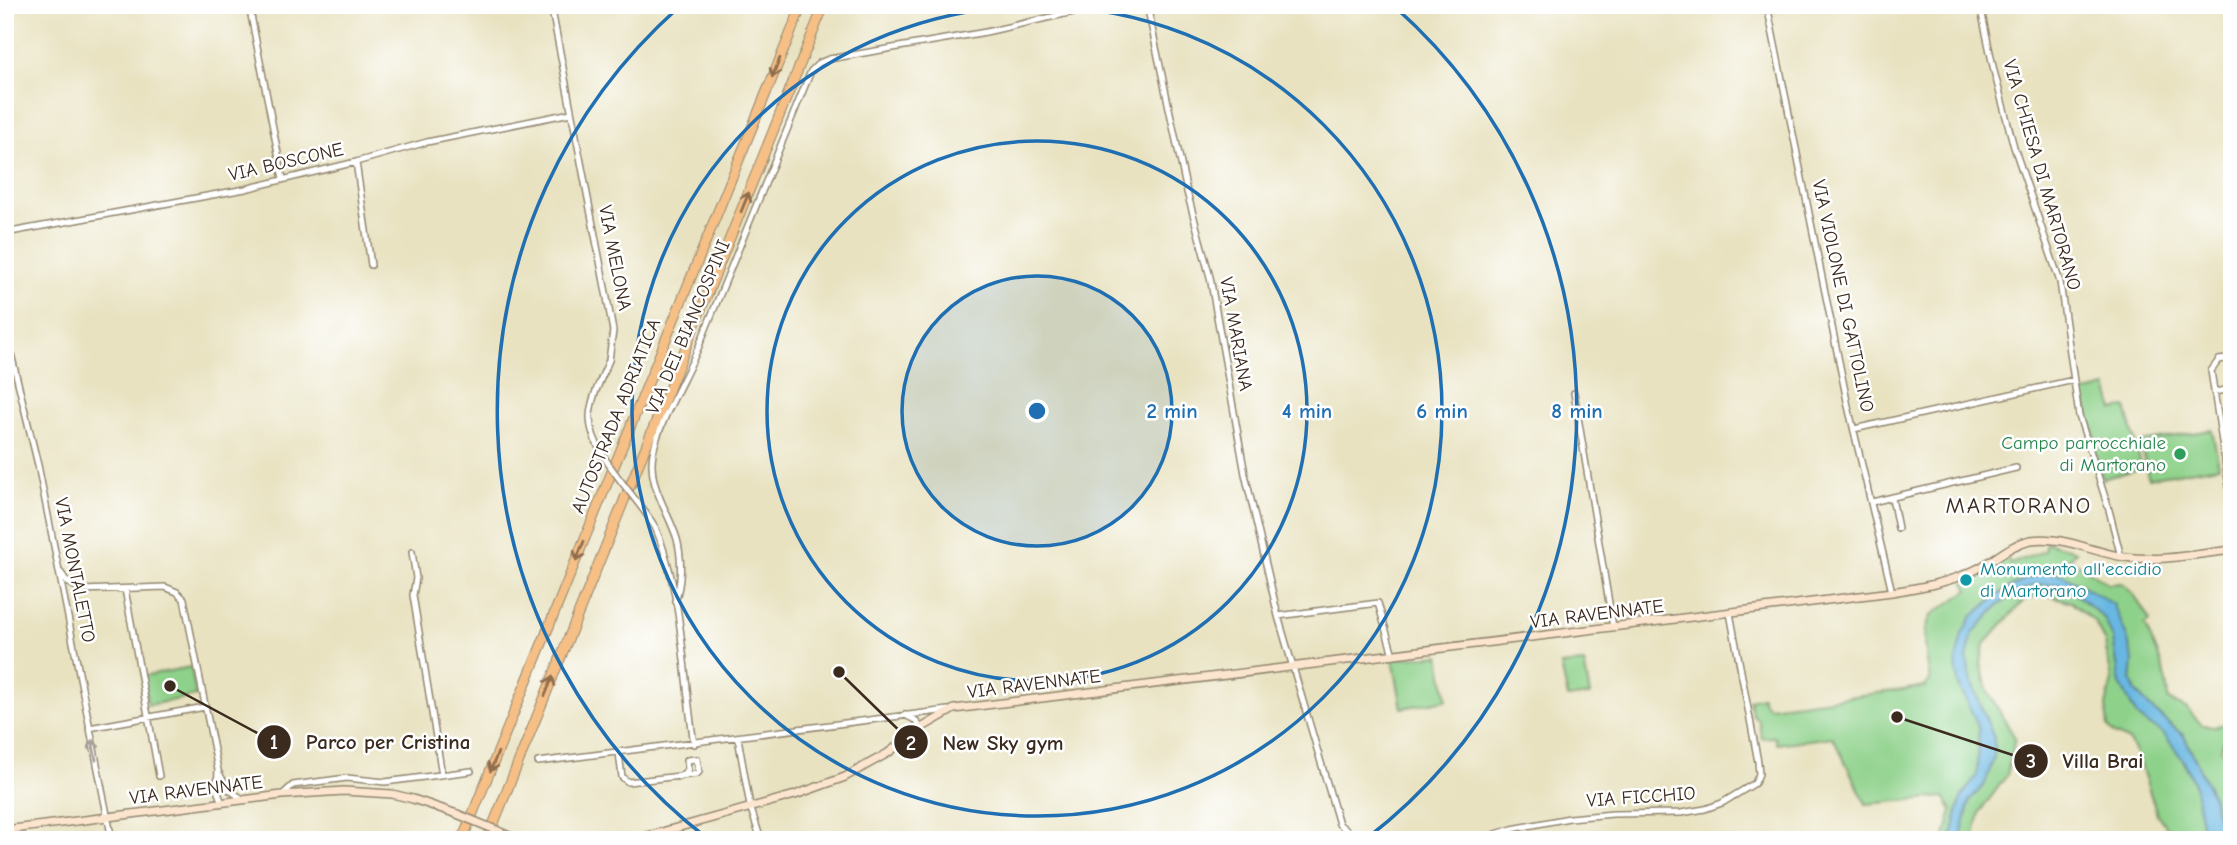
<svg xmlns="http://www.w3.org/2000/svg" width="2237" height="845" viewBox="0 0 2237 845" font-family="'Comic Neue',sans-serif">
	<style>
		.green { fill: #8ed18a; stroke: #647e54; stroke-width: 2 }
		.water { fill: #68b7e2; stroke: #527080; stroke-width: 2 }
		.lines { fill: none; stroke-linecap: round; stroke-linejoin: round }
		.street-casing { stroke: #92866f; stroke-width: 8 }
		.secondary-casing { stroke: #92866f; stroke-width: 10 }
		.highway-casing { stroke: #92866f; stroke-width: 11 }
		.street { stroke: #fff; stroke-width: 5 }
		.secondary { stroke: #fbe5cf; stroke-width: 7 }
		.highway { stroke: #f5bf86; stroke-width: 9 }
		.street-bridge-casing { stroke: #92866f; stroke-width: 8; stroke-linecap: butt }
		.secondary-bridge-casing { stroke: #92866f; stroke-width: 10; stroke-linecap: butt }
		.street-bridge { stroke: #fff; stroke-width: 5 }
		.secondary-bridge { stroke: #fbe5cf; stroke-width: 7 }
		.oneway { stroke: #8f6d4d }
		.oneway2 { stroke: #a79f9a }
		.ring { fill: none; stroke: #1f6fb2; stroke-width: 3.5 }
		.leisure-dot { fill: #2e9e5b; stroke: #fff; stroke-width: 2.5 }
		.culture-dot { fill: #0f9aa8; stroke: #fff; stroke-width: 2.5 }
		.labels { text-anchor: middle; dominant-baseline: central; stroke-width: 5; stroke-linejoin: round; paint-order: stroke }
		.street-label { font-size: 19px; fill: #3b2a1e; stroke: #fff }
		.leisure-label { font-size: 19px; fill: #27864d; stroke: #fff; text-anchor: end }
		.culture-label { font-size: 19px; fill: #0d838f; stroke: #fff; text-anchor: start }
		.quarter-label { font-size: 23px; letter-spacing: 2px; fill: #3b2a1e; stroke: #fff }
		.centre { fill: #1f6fb2; stroke: #fff; stroke-width: 3.5 }
		.ring-label { font-size: 21px; text-anchor: middle; font-weight: bold; fill: #1f6fb2; stroke: #fff; stroke-width: 5; stroke-linejoin: round; paint-order: stroke }
		.leader { fill: none; stroke: #3b2a1e; stroke-width: 2.5 }
		.callout-dot { fill: #3b2a1e; stroke: #fff; stroke-width: 2.5 }
		.mark-label { font-size: 21px; text-anchor: middle; font-weight: bold; fill: #fff }
		.callout-label { font-size: 21px; text-anchor: middle; font-weight: bold; fill: #3b2a1e; stroke: #fff; stroke-width: 5; stroke-linejoin: round; paint-order: stroke }
	</style>
	<rect width="100%" height="100%" fill="#fff"/>
	<filter id="ink" filterUnits="userSpaceOnUse"><feTurbulence type="fractalNoise" baseFrequency=".0143" numOctaves="2"/><feDisplacementMap in="SourceGraphic" scale="14" xChannelSelector="R" yChannelSelector="G"/><feConvolveMatrix kernelMatrix="1 2 1 2 8 2 1 2 1" color-interpolation-filters="sRGB"/></filter>
	<filter id="wash" filterUnits="userSpaceOnUse"><feTurbulence type="fractalNoise" baseFrequency=".00686" numOctaves="4" result="noise"/><feDisplacementMap in="SourceGraphic" scale="28" xChannelSelector="R" yChannelSelector="G"/><feGaussianBlur stdDeviation="1.57" result="paint"/><feColorMatrix in="noise" values="0 0 0 0 0 0 0 0 0 0 0 0 0 0 0 0 0 1.4 0 .05"/><feComposite in="paint" operator="in"/></filter>
	<g filter="url(#wash)">
		<rect width="100%" height="100%" fill="#e8e2c0"/>
		<path class="green" d="M2107 387 2114 410 2126 407 2142 468 2102 479 2094 449 2098 447 2083 393Z
			M2212 430 2219 466 2148 478 2141 442Z
			M2046 542 2076 551 2070 558 2108 584 2122 583 2135 596 2150 621 2144 625C2157 650 2167 673 2168 700L2186 708 2202 725 2216 726 2232 723V735L2224 739 2221 749 2232 770V840H2225L2222 835 2212 795 2184 736 2149 707 2135 690 2131 680 2133 660 2113 604 2062 574 2046 573 2025 579 1997 595 1972 617 1958 683 1979 728 1977 776 1961 798 1951 840H1944L1952 810 1944 797 1866 804 1833 737 1777 744 1775 737 1761 738 1759 721 1752 714 1749 700 1762 697 1764 703 1769 707 1925 687 1930 680C1927 663 1920 630 1932 615 1935 611 1962 596 1969 590L1963 580 2005 555 2011 564 2044 551Z
			M2060 584 2081 598 2105 619 2113 639 2120 684 2138 718 2164 734 2184 761 2195 786 2201 824 2207 840H2175L2157 814 2139 760 2129 741 2114 734 2108 727 2106 706 2112 680 2105 643 2095 622 2071 602 2048 595 2025 599 1984 645 1981 663 1987 690 2015 738 2007 775 1980 812 1974 840H1960L1970 800 1985 784 1994 738 1970 679 1967 657 1973 633 1999 605 2014 594 2035 585Z
			M1440 655 1447 700 1402 708 1393 659Z
			M1584 663 1590 695 1568 698 1561 665Z
			M191 667 196 696 148 705 143 676Z"/>
		<path class="water" d="M2046 573 2062 574 2113 604 2127 637 2133 660 2131 680 2135 690 2149 707 2184 736 2212 795 2222 835 2225 840H2207L2201 824 2195 786 2184 761 2164 734 2138 718 2120 684 2113 639 2105 619 2081 598 2060 584 2035 585 2014 594 1999 605 1973 633 1967 657 1970 679 1994 739V757L1985 784 1970 800 1960 840H1951L1961 798 1977 775 1979 728 1958 683 1956 661 1962 634 1972 617 1997 596 2025 579Z"/>
	</g>
	<g filter="url(#ink)">
		<g class="lines">
			<g class="street-casing">
				<path id="street" d="M249 5 283 179
					M551 5 607 298 613 331 609 360
					M1147 5 1187 192 1210 277 1245 474 1278 616 1339 824 1358 840
					M1767 5 1848 406 1892 592
					M1980 5 1994 71 2014 147 2060 282 2079 416 2109 510 2121 557
					M356 162 371 265
					M5 233 245 189 356 162 427 142 571 113
					M5 329 38 465 112 840
					M2232 358 2219 360 2211 371 2232 506
					M2214 392 2232 389
					M1574 393 1613 627
					M1854 429 2074 380
					M1892 498 1898 528
					M1872 502 2016 468
					M655 527C683 591 683 675 694 744
					M412 552 416 578 413 595 442 775
					M61 573 67 582 82 590 165 587 177 592 184 599 218 770 217 790 222 803
					M125 589 159 776
					M675 601C682 583 682 558 677 539 668 510 647 485 653 453 659 421 686 378 699 346 736 254 774 163 811 71L819 63 829 59 986 32 1104 5
					M1278 616 1378 603 1393 655
					M905 715 915 720 921 728
					M89 728 205 707
					M738 738 750 806 761 840
					M619 753 622 777 628 782 697 774 699 772 697 759 687 760 688 770 679 777
					M538 762 948 710
					M219 773 228 789 244 800
					M283 794 293 785 347 778 385 782 471 771
					M1477 840 1512 829 1569 818 1613 814 1681 813 1705 809 1722 803 1755 783 1759 774 1758 762 1730 613"/>
			</g>
			<g class="secondary-casing">
				<path id="secondary" d="M5 830 282 795 344 791 392 794 413 799 457 814
					M496 830 518 840
					M633 840 795 795 845 777 888 753 921 728 954 709 1892 592C1921 587 1948 583 1975 570 1994 561 2010 544 2031 540 2063 535 2094 553 2125 557 2160 562 2197 554 2232 550"/>
			</g>
			<g class="highway-casing">
				<path id="highway" d="M462 840 802 5
					M487 840 824 5"/>
			</g>
			<use href="#street" class="street"/>
			<use href="#secondary" class="secondary"/>
			<use href="#highway" class="highway"/>
			<g class="street-bridge-casing">
				<path id="street-bridge" d="M609 360C602 378 591 397 590 416 589 453 637 496 655 527"/>
			</g>
			<g class="secondary-bridge-casing">
				<path id="secondary-bridge" d="M457 814 496 830"/>
			</g>
			<use href="#street-bridge" class="street-bridge"/>
			<use href="#secondary-bridge" class="secondary-bridge"/>
		</g>
		<defs><path id="oneway-shaft" d="M-6 0H5M1.5-3L5.5 0L1.5 3" fill="none" stroke-width="1.6" stroke-linecap="round" stroke-linejoin="round" transform="scale(1.75)"/></defs>
		<g class="oneway">
			<use href="#oneway-shaft" transform="translate(776 68) rotate(112)"/>
			<use href="#oneway-shaft" transform="translate(745 202) rotate(-68)"/>
			<use href="#oneway-shaft" transform="translate(580 551) rotate(112)"/>
			<use href="#oneway-shaft" transform="translate(549 686) rotate(-68)"/>
			<use href="#oneway-shaft" transform="translate(494 762) rotate(112)"/>
		</g>
		<use class="oneway2" href="#oneway-shaft" transform="translate(94 750) rotate(-101)"/>
	</g>
	<circle cx="1037" cy="411" r="135" fill="#1f6fb2" fill-opacity=".12"/>
	<g class="ring">
		<circle cx="1037" cy="411" r="135"/>
		<circle cx="1037" cy="411" r="270"/>
		<circle cx="1037" cy="411" r="405"/>
		<path d="M708 839A540 540 0 0 1 679 7M1395 7A540 540 0 0 1 1366 839"/>
	</g>
	<circle class="leisure-dot" cx="2180" cy="454" r="7"/>
	<circle class="culture-dot" cx="1966" cy="580" r="7"/>
	<g class="labels">
		<g class="street-label">
			<text transform="translate(286 162) rotate(-13)">VIA BOSCONE</text>
			<text transform="translate(2042 175) rotate(74)">VIA CHIESA DI MARTORANO</text>
			<text transform="translate(615 258) rotate(79)">VIA MELONA</text>
			<text transform="translate(1843 296) rotate(78)">VIA VIOLONE DI GATTOLINO</text>
			<text transform="translate(688 327) rotate(-67)">VIA DEI BIANCOSPINI</text>
			<text transform="translate(1236 334) rotate(80)">VIA MARIANA</text>
			<text transform="translate(616 416) rotate(-68)">AUTOSTRADA ADRIATICA</text>
			<text transform="translate(75 570) rotate(79)">VIA MONTALETTO</text>
			<text transform="translate(1597 614) rotate(-7)">VIA RAVENNATE</text>
			<text transform="translate(1034 684) rotate(-7)">VIA RAVENNATE</text>
			<text transform="translate(196 790) rotate(-7)">VIA RAVENNATE</text>
			<text transform="translate(1641 797) rotate(-4)">VIA FICCHIO</text>
		</g>
		<g class="leisure-label">
			<text x="2166" y="443">Campo parrocchiale<tspan x="2166" dy="22">di Martorano</tspan></text>
		</g>
		<g class="culture-label">
			<text x="1980" y="569">Monumento all'eccidio<tspan x="1980" dy="22">di Martorano</tspan></text>
		</g>
		<g class="quarter-label">
			<text x="2019" y="505">MARTORANO</text>
		</g>
	</g>
	<circle cx="1037" cy="411" r="10" class="centre"/>
	<g class="ring-label">
		<text x="1172" y="418">2 min</text>
		<text x="1307" y="418">4 min</text>
		<text x="1442" y="418">6 min</text>
		<text x="1577" y="418">8 min</text>
	</g>
	<path class="leader" d="M170 686L274 742M839 672L911 742M1897 717L2031 761"/>
	<g class="callout-dot">
		<circle cx="170" cy="686" r="7"/>
		<circle cx="839" cy="672" r="7"/>
		<circle cx="1897" cy="717" r="7"/>
		<circle cx="274" cy="742" r="18"/>
		<circle cx="911" cy="742" r="18"/>
		<circle cx="2031" cy="761" r="18"/>
	</g>
	<g class="mark-label">
		<text x="274" y="749">1</text>
		<text x="911" y="750">2</text>
		<text x="2031" y="768">3</text>
	</g>
	<g class="callout-label">
		<text x="388" y="749">Parco per Cristina</text>
		<text x="1003" y="750">New Sky gym</text>
		<text x="2103" y="768">Villa Brai</text>
	</g>
	<rect width="2237" height="845" fill="none" stroke="#fff" stroke-width="28"/>
</svg>
